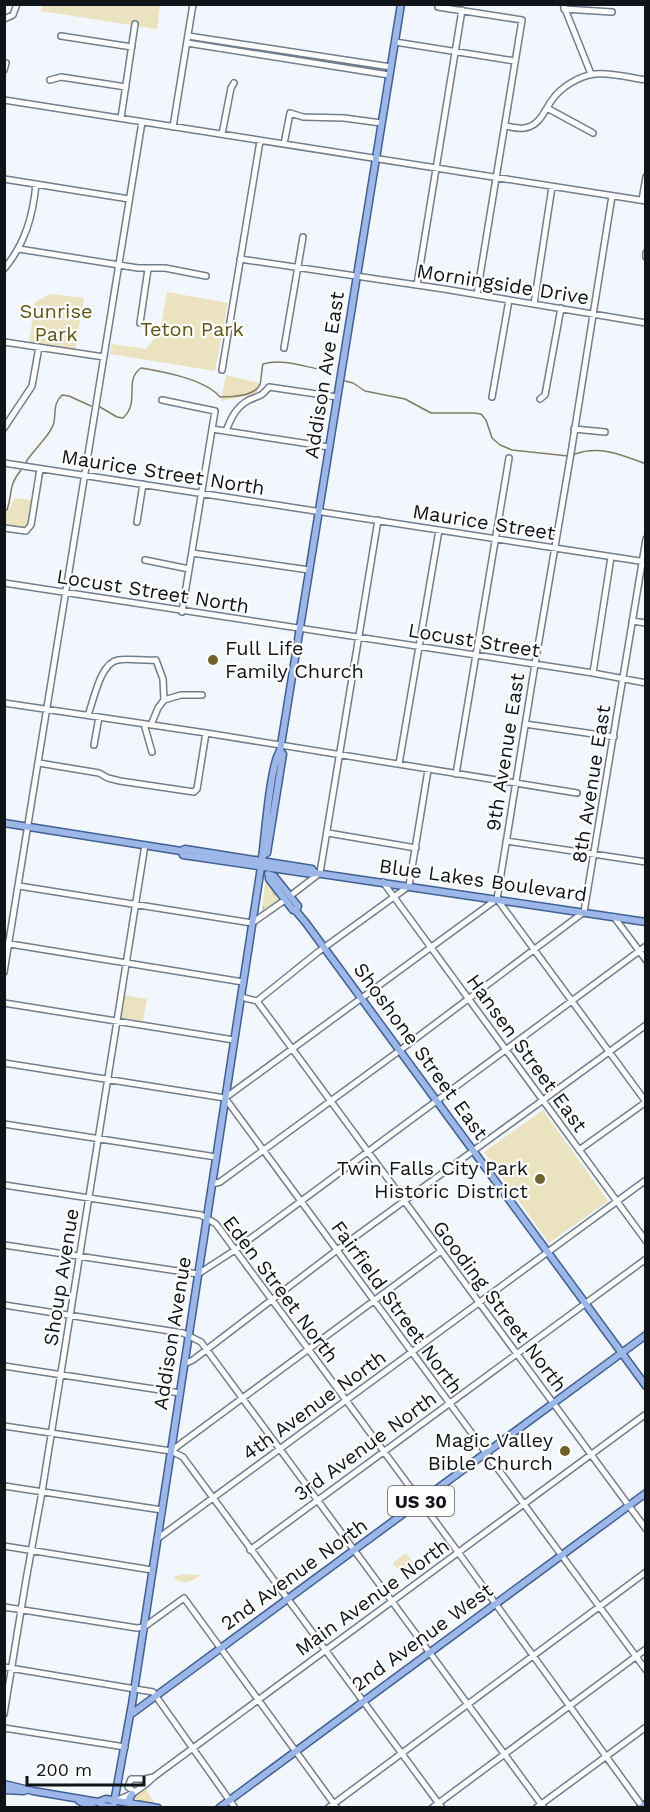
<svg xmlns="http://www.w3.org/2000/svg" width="650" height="1812" viewBox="0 0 650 1812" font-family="'Work Sans',sans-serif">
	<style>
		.grass { fill: url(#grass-tufts) }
		.green { fill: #ebe2bf }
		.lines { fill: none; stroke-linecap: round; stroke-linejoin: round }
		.stream { stroke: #807c65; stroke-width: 1.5 }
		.minor-casing { stroke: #737d8c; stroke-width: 8 }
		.major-casing { stroke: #416095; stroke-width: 9 }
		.minor { stroke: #fff; stroke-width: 5 }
		.major { stroke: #9db8e8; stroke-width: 6 }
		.poi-dot { fill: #6d612e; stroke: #fff; stroke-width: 2 }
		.labels { text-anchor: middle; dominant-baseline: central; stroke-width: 4.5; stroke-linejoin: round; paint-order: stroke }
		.shield { fill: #fff; stroke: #585a5e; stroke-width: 1.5 }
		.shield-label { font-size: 18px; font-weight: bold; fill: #101419 }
		.street-label { font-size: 20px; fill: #101419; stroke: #fff }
		.park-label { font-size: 20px; fill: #605318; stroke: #fff }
		.poi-label { font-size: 20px; fill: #101419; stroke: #fff; text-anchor: end }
	</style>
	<defs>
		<pattern id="grass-tufts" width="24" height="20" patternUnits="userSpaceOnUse" patternTransform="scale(1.5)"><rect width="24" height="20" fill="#ebe2bf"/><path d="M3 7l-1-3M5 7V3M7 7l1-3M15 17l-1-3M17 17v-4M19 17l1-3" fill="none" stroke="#c8c1a4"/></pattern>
	</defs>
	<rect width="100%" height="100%" fill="#f2f6fd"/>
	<path class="grass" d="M268 882 279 896V899L266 910H262L265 883Z
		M146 1789 156 1805 132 1802 133 1797Z"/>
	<path class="green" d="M42 5H160L157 29 41 11Z
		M167 292 228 303 215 371 110 354 112 344 146 349 160 331Z
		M51 294 84 298 75 350 29 343 35 302Z
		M226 375 259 383 256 394 221 401Z
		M15 498 31 500 27 528 5 525 6 514Z
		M124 995 147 999 143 1021 120 1017Z
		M543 1110 608 1201 549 1243 484 1152Z
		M406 1553 419 1571 406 1581 393 1563Z
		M183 1574 201 1575C191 1582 183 1586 173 1577Z"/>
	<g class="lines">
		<path class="stream" d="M345 381 353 383 365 391 405 399 431 413H474L481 414 486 420 492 438 500 445 512 450 568 456
			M100 407 117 417 123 418C141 401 123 381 141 368 164 372 205 379 220 397 232 397 256 396 260 384 262 377 261 371 263 364 282 358 305 367 323 370
			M575 454C600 445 622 455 646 464
			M26 462C33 450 52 434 54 422 56 411 53 404 62 395L69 396 91 406
			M4 511 7 510C13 492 8 486 21 470"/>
		<g class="minor-casing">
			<path id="minor" d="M563 4 591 74
				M438 7 522 20 477 294
				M564 9 612 12
				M4 19 13 15 17 4
				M61 36 132 47
				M188 36 391 67
				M395 42 515 61
				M187 43 389 75
				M4 70 6 63
				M50 80 61 77 126 87
				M4 100 646 201
				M547 108 593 133
				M121 118 135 24
				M505 126C511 127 518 129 524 128 540 126 544 111 552 100 561 87 579 76 595 74 611 72 630 78 646 80
				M173 127 193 4
				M222 134 231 88 234 83
				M284 144 290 113 303 117 344 118 381 123
				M4 179 129 199
				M642 200 646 177
				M19 249 138 268H165L206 276
				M646 253V257
				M240 259 444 289 646 323
				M4 269C25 244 33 216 36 184
				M417 285 462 10
				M534 304 552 187
				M140 323 148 269
				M4 342 104 357
				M284 348 303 237
				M222 370 260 141
				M492 397 509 300
				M540 399 545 395 561 308
				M162 400 215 411 182 612
				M4 428 32 386 39 347
				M212 429 329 447
				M574 429 605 432
				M226 431C231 418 236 407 249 400 260 395 261 397 269 387L337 397
				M4 463 646 562
				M137 522 143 484
				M4 528 26 531 31 525 40 469
				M192 553 309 570
				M145 560 189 569
				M4 583 593 673 646 683
				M632 621 646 623
				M593 673 611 557
				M164 700 181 695H202
				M4 703 206 733 577 793
				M88 715C94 700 100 663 118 660 127 658 145 661 156 660L163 679 164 700 158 708 151 725
				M144 724 152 752
				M525 724 614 737
				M94 745 99 717
				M39 763 99 773 108 778 120 781 194 792 197 789 206 733
				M399 764 439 530
				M456 774 509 458
				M328 833 416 848
				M506 841 646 862
				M383 882 646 1241
				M19 886 252 923 285 900
				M290 896 320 873 378 520
				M497 899 646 1102
				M614 917 646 960
				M4 943 243 982
				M4 972 142 122
				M241 997 257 1001 318 952 409 886 428 770
				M257 1001 646 1529
				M4 1003 234 1040
				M4 1063 225 1098
				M225 1098 497 899 535 664 571 453 612 196
				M225 1098 646 1670
				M4 1124 216 1157
				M579 1150 646 1102
				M212 1184 220 1182 399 1051 584 912 646 539
				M4 1185 201 1215 216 1224 458 1552 642 1806
				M4 1245 198 1274 235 1250 646 946
				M4 1305 183 1333 201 1342 544 1808
				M184 1364 193 1360 337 1250 646 1025
				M4 1366 180 1393
				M4 1426 171 1451 183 1457 442 1808
				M171 1451 441 1251
				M4 1486 162 1510
				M157 1539 646 1180
				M4 1546 152 1570
				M250 1550 646 1259
				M4 1607 137 1628 144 1627 184 1598 337 1808
				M4 1667 153 1692 235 1808
				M4 1714 26 1580 42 1492 145 845
				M4 1728 125 1747
				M135 1792 128 1787 131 1779H144L154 1777
				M117 1800C132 1795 144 1787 155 1776L646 1414
				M328 1808 646 1572
				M432 1808 646 1649
				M536 1808 646 1727"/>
		</g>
		<g class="major-casing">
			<path id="major" d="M4 823 181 851 185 849 312 869 315 873
				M181 851 183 855 312 874 315 873 646 922
				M262 856 267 853 283 754 280 751
				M268 874 274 876 298 906 296 911
				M269 875V879L293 910 296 911 306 923 646 1386
				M130 1715 646 1335
				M4 1784 33 1791 98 1802 105 1806 114 1808
				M4 1790 24 1791
				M79 1801 94 1808
				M98 1802 106 1799 158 1808
				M132 1804 129 1799 132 1794
				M113 1808 132 1704 261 867C264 847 270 762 280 751L401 4
				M219 1808 646 1493
				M640 1808 646 1804"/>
		</g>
		<use href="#minor" class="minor"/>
		<use href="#major" class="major"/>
	</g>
	<g class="poi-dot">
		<circle cx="213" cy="660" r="6"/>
		<circle cx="540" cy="1179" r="6"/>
		<circle cx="565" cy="1451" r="6"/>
	</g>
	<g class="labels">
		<rect class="shield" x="388" y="1486" width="66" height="30" rx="4.5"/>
		<g class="shield-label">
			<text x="421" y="1501">US 30</text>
		</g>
		<g class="street-label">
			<text transform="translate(503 284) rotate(9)">Morningside Drive</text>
			<text transform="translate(324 375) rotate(-81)">Addison Ave East</text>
			<text transform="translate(163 472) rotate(9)">Maurice Street North</text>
			<text transform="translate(484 522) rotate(9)">Maurice Street</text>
			<text transform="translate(153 591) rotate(9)">Locust Street North</text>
			<text transform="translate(474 640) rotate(9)">Locust Street</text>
			<text transform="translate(505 752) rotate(-81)">9th Avenue East</text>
			<text transform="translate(591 784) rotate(-81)">8th Avenue East</text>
			<text transform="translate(483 880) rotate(8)">Blue Lakes Boulevard</text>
			<text transform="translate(421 1051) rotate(54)">Shoshone Street East</text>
			<text transform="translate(527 1053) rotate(54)">Hansen Street East</text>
			<text transform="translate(61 1277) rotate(-81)">Shoup Avenue</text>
			<text transform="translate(281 1289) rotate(53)">Eden Street North</text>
			<text transform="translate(500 1306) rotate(53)">Gooding Street North</text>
			<text transform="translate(397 1307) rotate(54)">Fairfield Street North</text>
			<text transform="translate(172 1333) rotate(-81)">Addison Avenue</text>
			<text transform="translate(314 1405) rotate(-36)">4th Avenue North</text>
			<text transform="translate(365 1446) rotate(-36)">3rd Avenue North</text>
			<text transform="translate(294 1574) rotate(-36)">2nd Avenue North</text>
			<text transform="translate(372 1597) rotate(-36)">Main Avenue North</text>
			<text transform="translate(422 1637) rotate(-36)">2nd Avenue West</text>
		</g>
		<g class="park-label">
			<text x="56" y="311">Sunrise<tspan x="56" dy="23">Park</tspan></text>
			<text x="192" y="329">Teton Park</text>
		</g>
		<g class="poi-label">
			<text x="225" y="648" text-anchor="start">Full Life<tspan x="225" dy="23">Family Church</tspan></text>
			<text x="528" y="1168">Twin Falls City Park<tspan x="528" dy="23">Historic District</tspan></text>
			<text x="553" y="1440">Magic Valley<tspan x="553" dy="23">Bible Church</tspan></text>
		</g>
	</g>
	<rect width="650" height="1812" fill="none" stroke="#101419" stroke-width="12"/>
	<path d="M27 1776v9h117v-9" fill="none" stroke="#101419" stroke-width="3"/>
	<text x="36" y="1776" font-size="18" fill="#101419" stroke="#ffffff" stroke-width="4.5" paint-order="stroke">200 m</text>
</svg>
